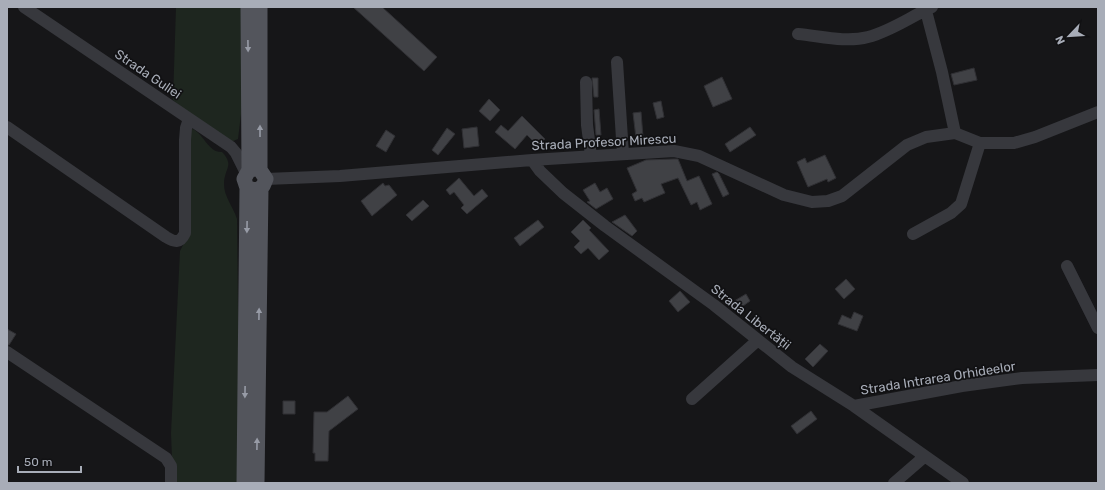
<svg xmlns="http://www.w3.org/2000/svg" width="1105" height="490" viewBox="0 0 1105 490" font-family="Rubik,sans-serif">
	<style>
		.green { fill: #1e261f }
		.building { fill: #404145; stroke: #303034 }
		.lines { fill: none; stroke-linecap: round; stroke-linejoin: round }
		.minor { stroke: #37383d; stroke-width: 12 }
		.major { stroke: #53555c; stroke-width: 15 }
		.oneway { fill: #979ba6 }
		.labels { text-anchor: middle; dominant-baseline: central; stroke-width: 3.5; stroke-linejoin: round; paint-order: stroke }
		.street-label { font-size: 13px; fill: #a8adb8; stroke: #111113 }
	</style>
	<rect width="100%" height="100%" fill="#161618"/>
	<path class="green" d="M176 7H242V106L238 139 231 142 192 117 173 100Z
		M193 129C204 135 209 153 222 152 235 166 224 168 224 184 224 197 233 206 237 219L239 399 237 483H173L171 433 180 251 185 241 190 130Z"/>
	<path class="building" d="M353 7H382L437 57 424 71Z
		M974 68 977 80 954 85 951 74Z
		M722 77 732 99 713 107 704 86Z
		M592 78H598V97H594Z
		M489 99 500 110 490 121 479 111Z
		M661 101 664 117 657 119 653 103Z
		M599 109 601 135H596L594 110Z
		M641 112 643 137 636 138 633 113Z
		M522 116 545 139 538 146 527 135 515 149 495 132 501 125 508 131Z
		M477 127 479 146 464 148 462 129Z
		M750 127 756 135 730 152 725 144Z
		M447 128 455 134 438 155 432 150Z
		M386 130 395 136 386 152 376 146Z
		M825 155 836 178 828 182 827 179 808 187 797 162 805 158 807 163Z
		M673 159H678L687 181 699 176 712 204 700 210 697 202 691 205 678 178 661 184 665 193 644 202 642 198 635 201 632 194 637 191 627 168 646 160Z
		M717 172 719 174 729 194 723 197 712 174Z
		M459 178 474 196 482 189 488 196 467 214 461 208 464 205 454 192 450 195 446 190Z
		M383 183 385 186 389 185 397 195 372 216 361 201Z
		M595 183 600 192 607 188 613 199 596 209 587 202 590 201 583 190Z
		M423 200 429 206 412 221 406 215Z
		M625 215 637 231 632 236 612 222Z
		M538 220 544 227 520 246 514 238Z
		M583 220 591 228 589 230 609 251 599 260 588 248 581 254 574 247 580 241 571 232Z
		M846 279 855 289 844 299 835 289Z
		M680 291 690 302 678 312 669 301Z
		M746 294 750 301 736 311 731 303Z
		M854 312 863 316 857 331 838 324 842 315 851 319Z
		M7 329 16 334 9 345H7Z
		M820 344 828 351 813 367 805 359Z
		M348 396 358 409 329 431 328 461H315V453H313L314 412H327Z
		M283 401H295V414H283Z
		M811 411 817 419 797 434 791 426Z"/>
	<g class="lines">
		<path class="minor" d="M24 7 231 147 236 153 246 173
			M925 7 942 72 955 133
			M798 34C820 36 846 43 868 37 891 31 910 17 932 7
			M617 62 623 154
			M586 82 587 125 591 156
			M7 127 166 237C174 242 180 244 185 233V140L186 128 189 119
			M532 160 540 171 563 193 605 226 714 305 792 367 854 406 963 483
			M266 179 340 176 532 160 674 151 699 156 784 195 812 202 828 201 842 196 907 145 926 137 955 133 980 143H1014L1035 137 1098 112
			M913 234 951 213 961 204 980 143
			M1067 266 1098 328
			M7 352 166 458 171 466V483
			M692 399 758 340
			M854 406 962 386 1022 378 1098 375
			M894 483 924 457"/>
		<path class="major" d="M248 7 249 170
			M260 7V170
			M244 483 247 188 244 179 249 170 254 169 260 170 266 179 263 186 257 190 247 188
			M257 483 261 189"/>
	</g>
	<defs><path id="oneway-solid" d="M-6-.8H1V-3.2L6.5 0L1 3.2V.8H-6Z"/></defs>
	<g class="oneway">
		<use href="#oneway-solid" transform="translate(248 46) rotate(89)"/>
		<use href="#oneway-solid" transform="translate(260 131) rotate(-90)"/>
		<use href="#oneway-solid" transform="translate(247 227) rotate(91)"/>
		<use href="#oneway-solid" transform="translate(259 314) rotate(-89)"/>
		<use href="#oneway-solid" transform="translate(245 392) rotate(91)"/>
		<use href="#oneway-solid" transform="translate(257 444) rotate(-89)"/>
	</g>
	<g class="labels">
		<g class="street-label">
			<text transform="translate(148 74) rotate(34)">Strada Guliei</text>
			<text transform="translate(604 142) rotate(-3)">Strada Profesor Mirescu</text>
			<text transform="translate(751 317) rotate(38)">Strada Libertății</text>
			<text transform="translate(938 378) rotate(-9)">Strada Intrarea Orhideelor</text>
		</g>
	</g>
	<rect width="1105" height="490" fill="none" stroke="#a8adb8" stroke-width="16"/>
	<g transform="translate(1069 36) rotate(245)" stroke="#111113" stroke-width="3" paint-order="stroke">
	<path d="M0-3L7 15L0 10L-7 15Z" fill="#a8adb8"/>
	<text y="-6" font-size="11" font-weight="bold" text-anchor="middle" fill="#a8adb8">N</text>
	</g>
	<path d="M18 466v6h63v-6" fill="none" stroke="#a8adb8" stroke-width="2"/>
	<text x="24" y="466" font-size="12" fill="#a8adb8" stroke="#111113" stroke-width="3" paint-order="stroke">50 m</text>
</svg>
